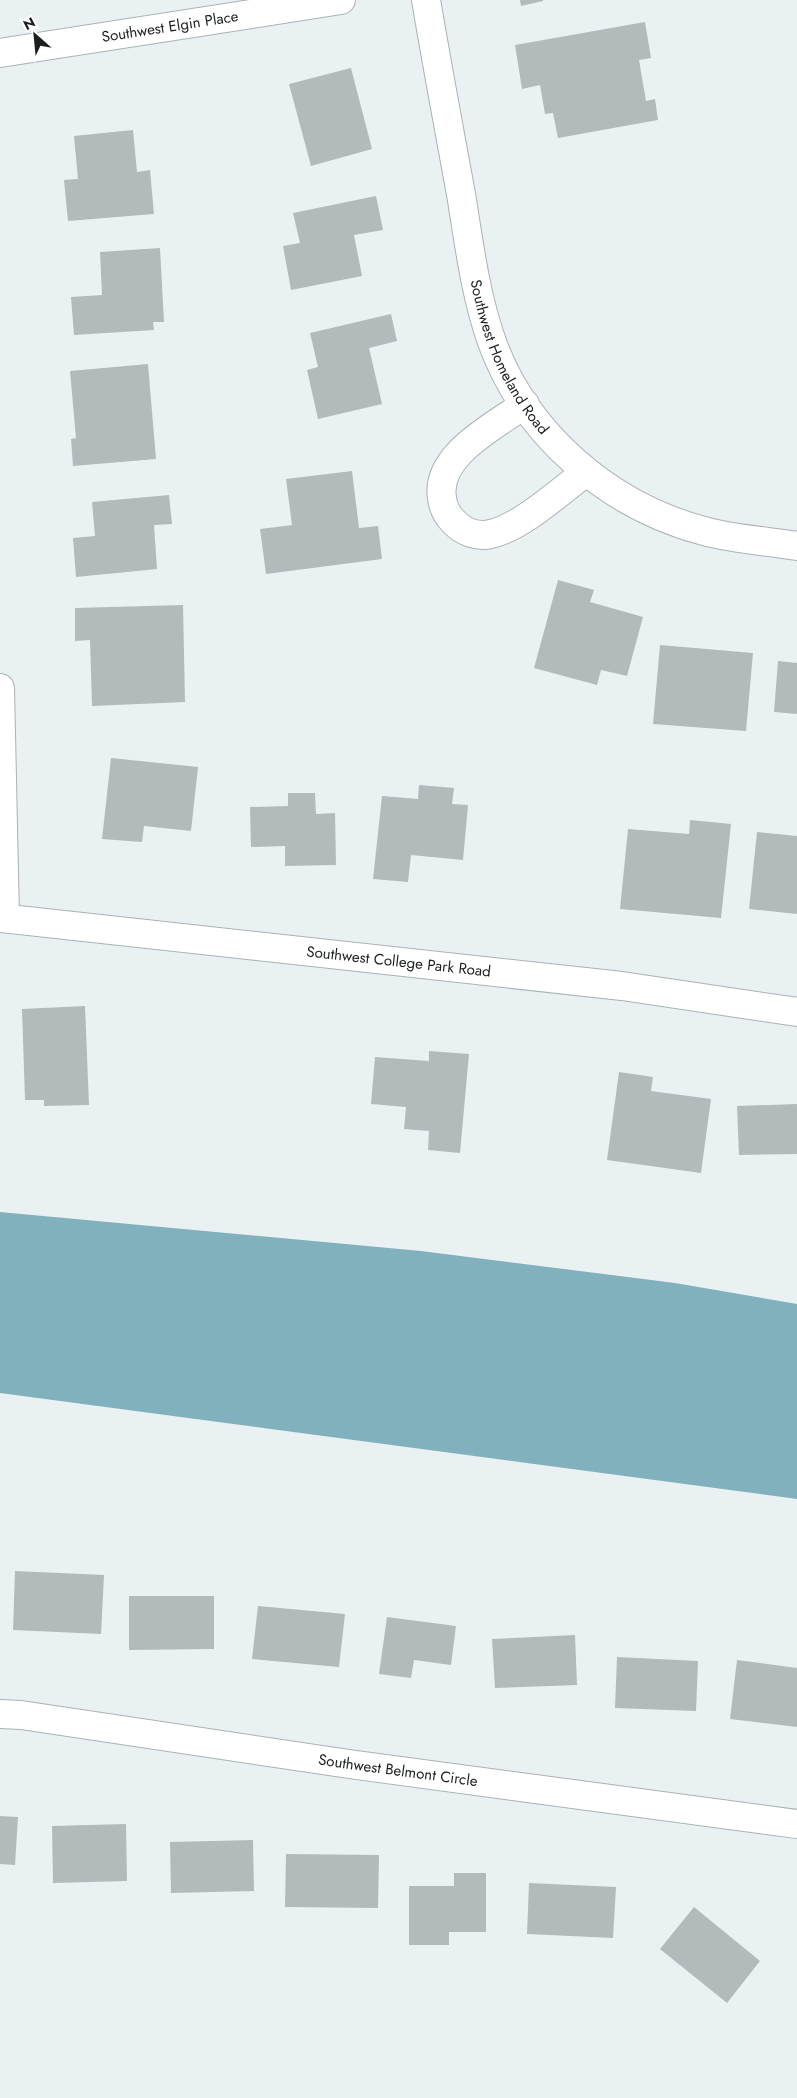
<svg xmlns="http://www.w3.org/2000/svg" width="797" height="2098" viewBox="0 0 797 2098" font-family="Jost,sans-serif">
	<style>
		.water { fill: #82b1be }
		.building { fill: #b3babc }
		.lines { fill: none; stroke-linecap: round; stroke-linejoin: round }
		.minor-casing { stroke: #abb2b4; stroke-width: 30 }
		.minor { stroke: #fff; stroke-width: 28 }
		.labels { text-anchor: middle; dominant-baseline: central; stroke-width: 4; stroke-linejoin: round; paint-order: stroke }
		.street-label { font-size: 15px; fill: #1b1e1f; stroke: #fff }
	</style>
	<rect width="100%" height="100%" fill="#eaf1f3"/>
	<path class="water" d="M0 1212 421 1251 675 1283 797 1304V1499L0 1393Z"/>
	<path class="building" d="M520 0H543V1L521 6Z
		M645 22 651 58 639 60 646 101 655 99 658 120 558 138 553 113 545 114 540 85 522 89 515 45Z
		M351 68 372 149 311 166 289 84Z
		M133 130 137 172 150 170 154 214 68 221 64 180 78 179 74 136Z
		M376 196 383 230 354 235 362 276 291 290 283 246 300 243 293 213Z
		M160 248 164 322H153L154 330 74 335 71 297 102 295 100 252Z
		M391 314 397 341 369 348 382 404 318 419 307 370 318 367 310 333Z
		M148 364 156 459 73 466 71 439 76 438 70 371Z
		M352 471 359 528 378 526 382 559 266 574 260 529 292 525 286 479Z
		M169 495 172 524 154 525 157 569 76 577 73 538 95 536 92 502Z
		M558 580 594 590 590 602 643 617 627 676 601 670 597 685 534 668Z
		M183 605 185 702 92 706 90 640 75 641V608Z
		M660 645 753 653 746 731 653 724Z
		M778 661 797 663V714L774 712Z
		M111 758 198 767 191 831 144 826 142 842 102 839Z
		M419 785 454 788 452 804 468 805 463 860 411 855 408 882 373 879 382 796 418 799Z
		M288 793H315L316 814 335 813 336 865 285 866V846L251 847 250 807 288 806Z
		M690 820 731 824 721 918 620 909 628 829 689 834Z
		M757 832 797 836V914L749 909Z
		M85 1006 89 1105 44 1106V1100H25L22 1009Z
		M429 1051 469 1054 460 1153 428 1150 429 1131 404 1129 406 1107 371 1104 375 1057 429 1061Z
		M619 1072 653 1077 651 1091 711 1099 701 1173 607 1160Z
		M797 1104V1154L739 1155 737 1106Z
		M15 1571 104 1575 101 1634 13 1630Z
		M129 1596H214V1649L129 1650Z
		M258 1606 345 1614 339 1667 252 1659Z
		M387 1617 456 1626 451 1665 414 1660 411 1678 379 1674Z
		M575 1635 577 1685 495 1688 492 1639Z
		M617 1657 698 1661 696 1711 615 1708Z
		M737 1660 797 1668V1727L730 1719Z
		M0 1816 18 1817 15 1865 0 1864Z
		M126 1824 127 1881 53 1883 52 1826Z
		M253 1840 254 1891 171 1893 170 1842Z
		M286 1854 379 1855 378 1908 285 1907Z
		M454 1873H486V1932H449V1945H409V1886H454Z
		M529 1883 616 1887 613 1938 527 1934Z
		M694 1907 760 1961 727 2003 660 1949Z"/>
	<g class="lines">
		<g class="minor-casing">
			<g id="minor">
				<path id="s1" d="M426 0C437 65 449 129 461 194 469 243 475 294 492 342 526 435 609 506 704 531 733 539 766 541 797 546"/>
				<path id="s2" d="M0 53 341 0"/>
				<path d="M525 404C495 426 435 455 442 498 443 506 447 515 453 521 463 532 477 537 491 534 523 526 559 492 586 472"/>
				<path d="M0 688 5 918"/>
				<path id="s3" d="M0 918 622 986 797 1012"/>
				<path id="s4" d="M0 1714 21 1715 349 1764 797 1824"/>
			</g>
		</g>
		<use href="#minor" class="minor"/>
	</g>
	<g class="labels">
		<g class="street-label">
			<text stroke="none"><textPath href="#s2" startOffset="172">Southwest Elgin Place</textPath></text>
			<text stroke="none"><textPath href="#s1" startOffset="369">Southwest Homeland Road</textPath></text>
			<text stroke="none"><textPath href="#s3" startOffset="401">Southwest College Park Road</textPath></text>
			<text stroke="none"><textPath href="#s4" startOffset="402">Southwest Belmont Circle</textPath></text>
		</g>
	</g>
	<g transform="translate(35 35) rotate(333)" stroke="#ffffff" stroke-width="4" paint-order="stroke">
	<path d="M0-4L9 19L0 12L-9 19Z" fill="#1b1e1f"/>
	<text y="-8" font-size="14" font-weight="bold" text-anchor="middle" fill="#1b1e1f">N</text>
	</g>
</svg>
